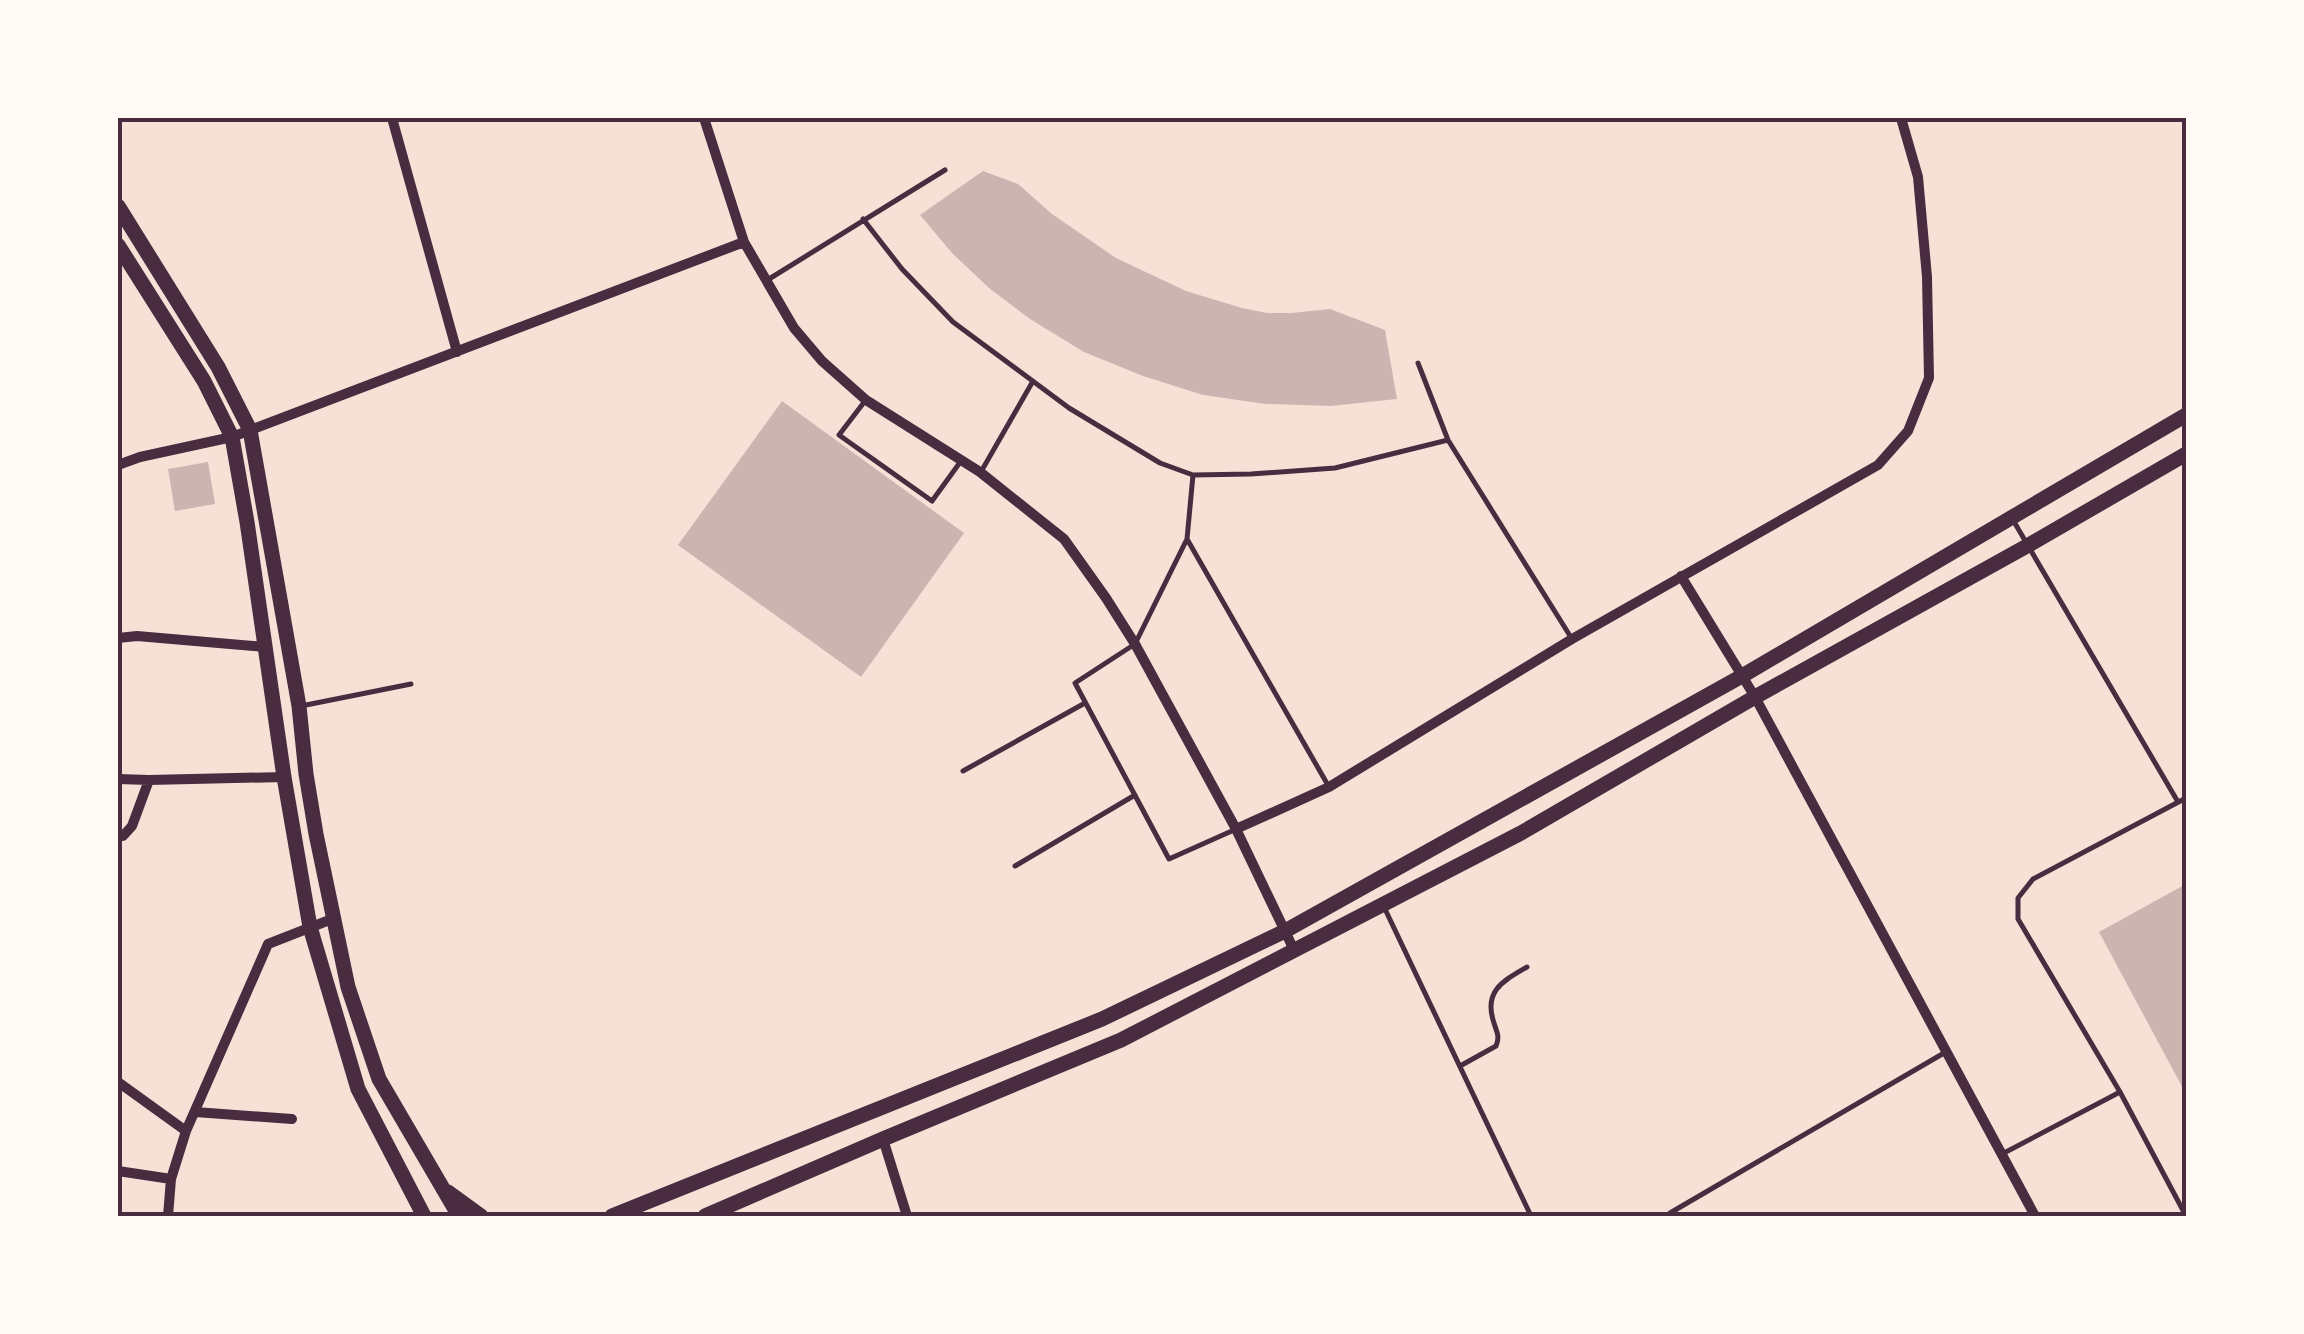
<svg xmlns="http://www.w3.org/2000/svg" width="2304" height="1334" viewBox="0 0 2304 1334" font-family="'IBM Plex Sans',sans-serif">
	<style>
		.building { fill: #ccb4b1 }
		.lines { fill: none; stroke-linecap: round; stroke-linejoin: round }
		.service { stroke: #4a2c40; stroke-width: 5 }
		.minor { stroke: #4a2c40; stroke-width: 10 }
		.primary { stroke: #4a2c40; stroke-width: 15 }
		.neatline { fill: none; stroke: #4a2c40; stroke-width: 4 }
	</style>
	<rect width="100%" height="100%" fill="#f7e1d7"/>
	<path class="building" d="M983 171 1018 184 1052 214 1116 258 1186 291 1242 308 1267 313H1292L1330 309 1385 330 1397 399 1331 406 1266 404 1203 395 1143 376 1084 352 1030 319 989 288 952 253 920 215Z
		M782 401 964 533 861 677 678 545Z
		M208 462 215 504 175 511 168 469Z
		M2186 884V1094L2099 932Z"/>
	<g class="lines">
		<path class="service" d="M863 219 902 269 953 322 1069 408 1160 463 1193 475 1187 539 1135 644 1075 683 1169 859 1234 830
			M769 279 945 170
			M1418 363 1448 440 1572 639
			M865 401 839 435 932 501 961 461
			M982 470 1033 381
			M1193 475 1251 474 1335 468 1448 440
			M2013 520 2178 802
			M1187 539 1329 787
			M301 706 411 684
			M963 771 1085 703
			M2186 798 2033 879 2018 898V919L2120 1092 2186 1216
			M1015 866 1135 795
			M1384 907 1531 1216
			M1460 1066 1496 1046C1500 1036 1497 1033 1494 1023 1483 991 1503 981 1527 967
			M2004 1153 2120 1092
			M1670 1213 1944 1053"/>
		<path class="minor" d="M392 118 457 352
			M704 118 744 242 794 328 822 361 866 400 980 472 1064 539 1106 598 1135 644 1236 829 1294 950
			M118 465 140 457 232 437 744 242
			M1681 576 1755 697 2035 1216
			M118 638 137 636 266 647
			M118 779 149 780 284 777
			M1236 829 1329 787 1572 639 1878 465 1908 431 1929 378 1927 277 1918 177 1901 118
			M118 836H123L132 826 149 780
			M118 1082 186 1131
			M195 1112 292 1119
			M883 1139 907 1216
			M118 1171 171 1179
			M168 1216 171 1179 186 1131 268 944 332 919"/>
		<path class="primary" d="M118 206 218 367 250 430 299 706 306 774 316 834 348 987 379 1079 459 1216
			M118 245 204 381 232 437 247 522 284 777 310 927 358 1089 424 1216
			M448 1192 481 1216
			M612 1216 1102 1019 1285 931 1742 676 2186 415
			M705 1216 883 1139 1121 1040 1521 833 1755 697 2027 546 2186 454"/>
	</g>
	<rect width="2304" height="1334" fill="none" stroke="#fffaf5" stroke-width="240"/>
	<rect x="120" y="120" width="2064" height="1094" class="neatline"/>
</svg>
